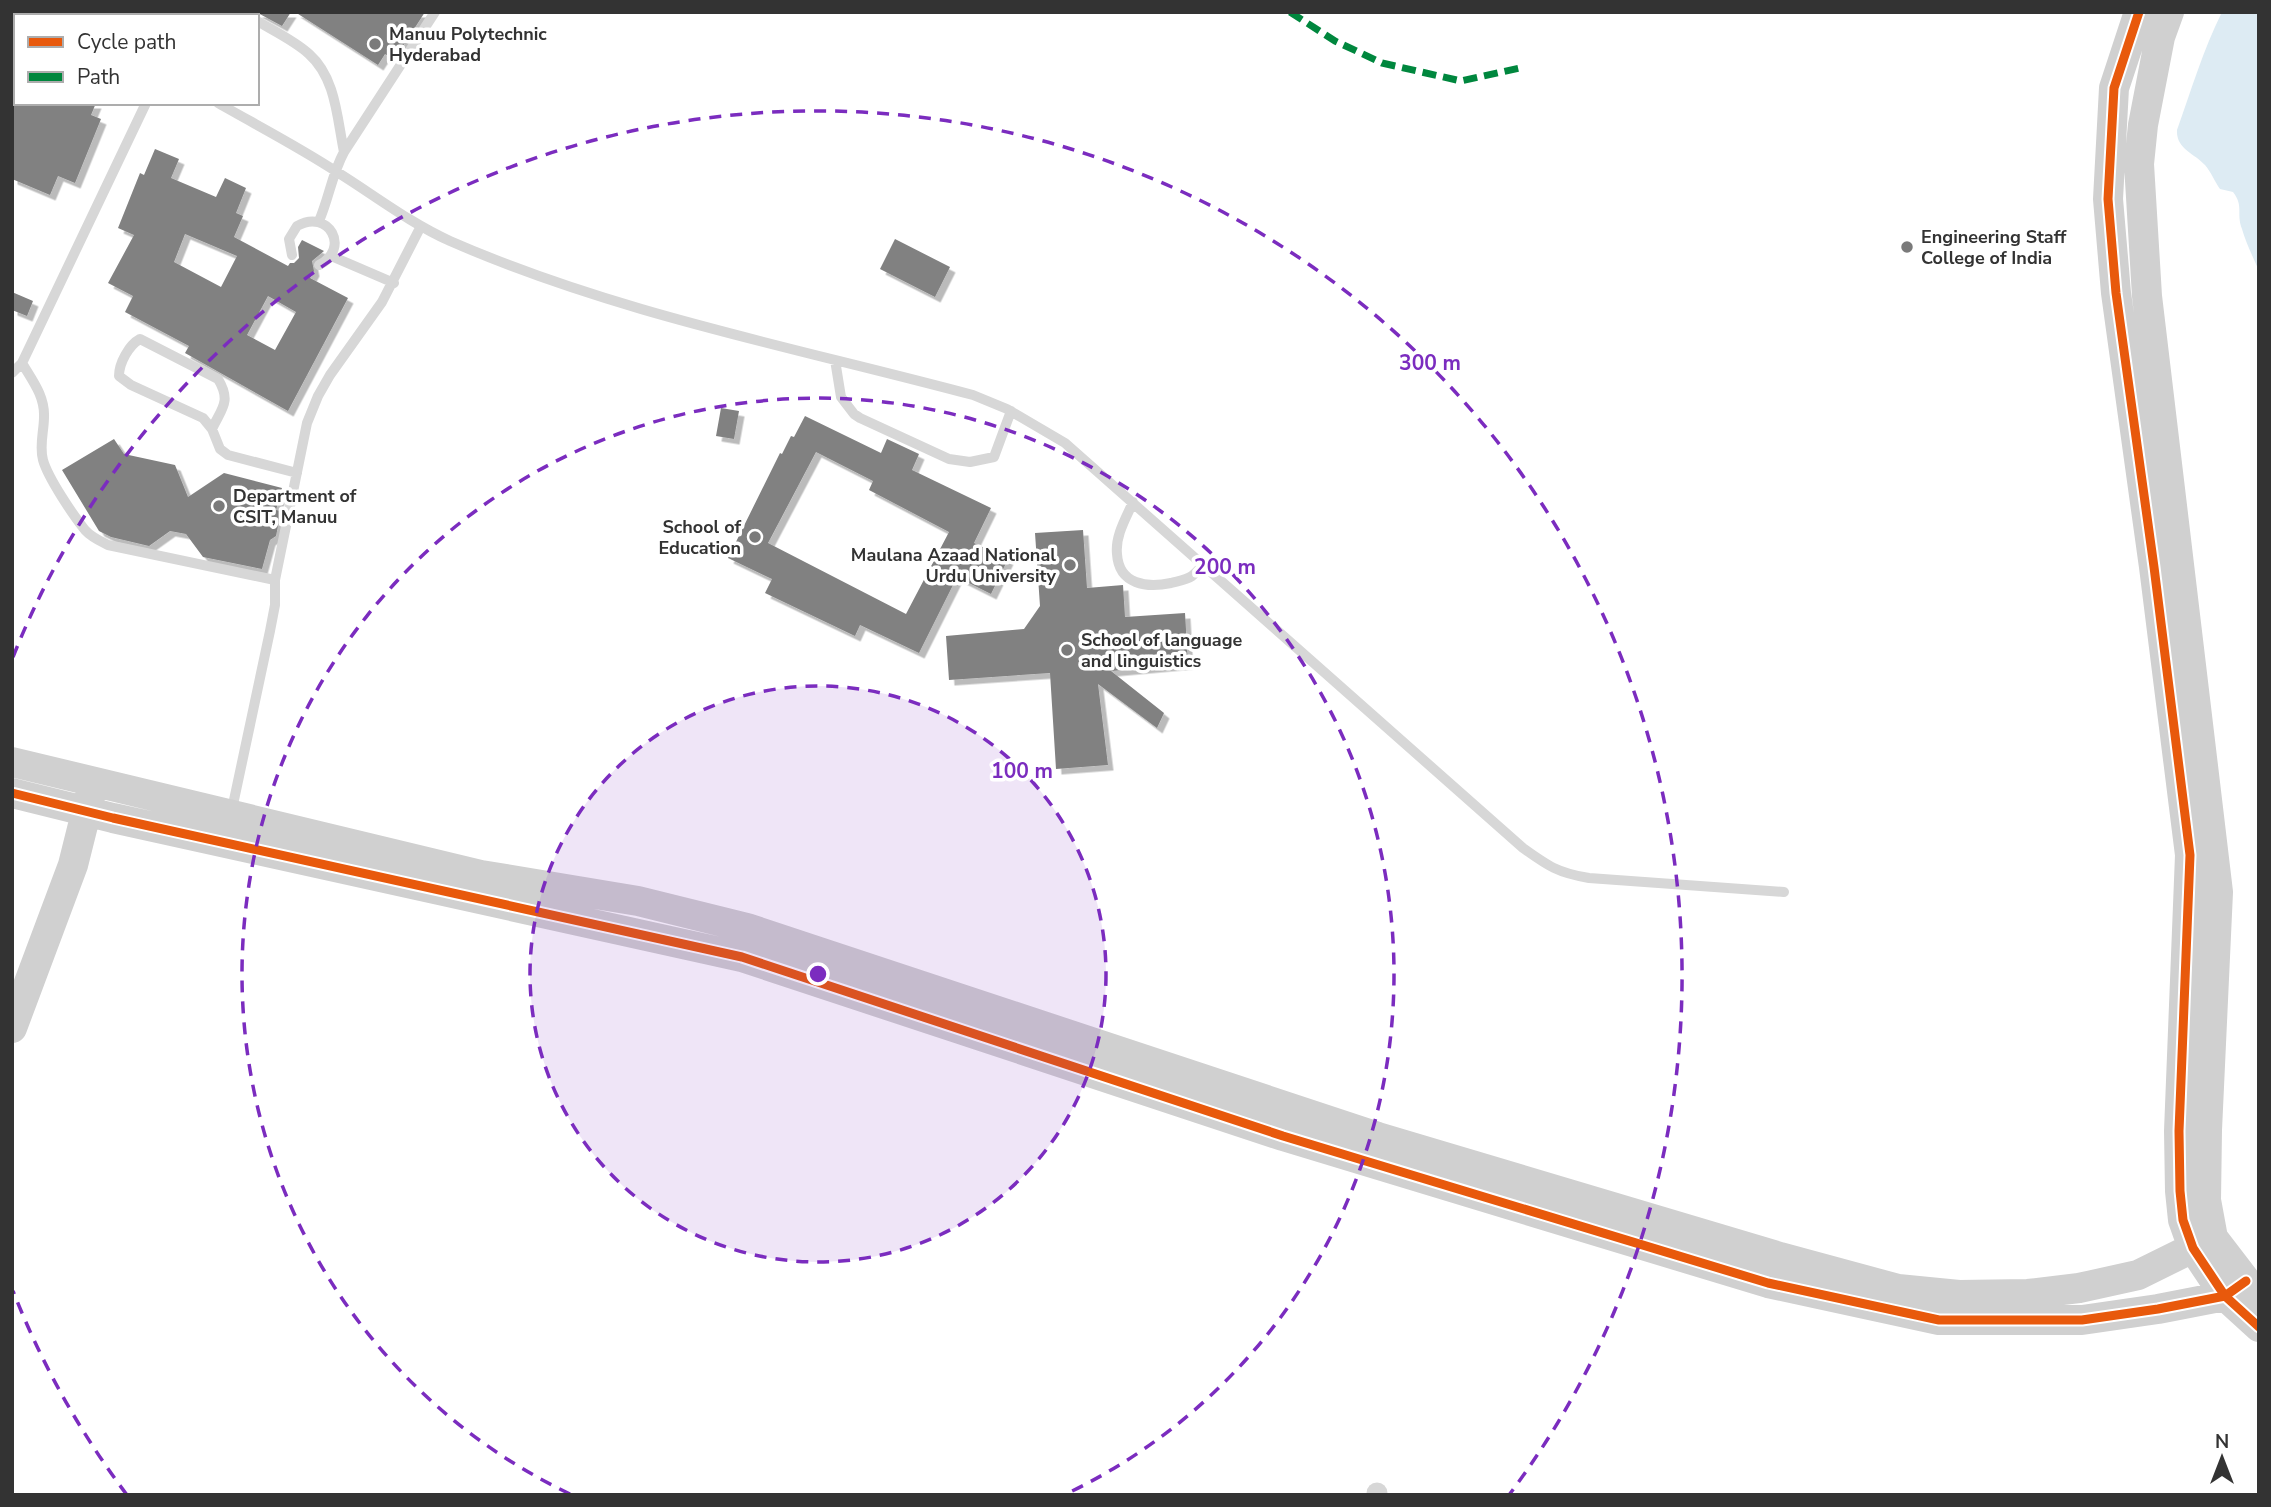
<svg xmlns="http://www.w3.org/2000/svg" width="2271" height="1507" viewBox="0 0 2271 1507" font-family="'Nunito Sans',sans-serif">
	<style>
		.water { fill: #ddebf3 }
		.building { fill: #818181; fill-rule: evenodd; filter: url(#shadow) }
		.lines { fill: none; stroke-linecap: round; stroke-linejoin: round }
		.lane { stroke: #d7d7d7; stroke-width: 10 }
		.street { stroke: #d7d7d7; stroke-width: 21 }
		.secondary { stroke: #d0d0d0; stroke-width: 30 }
		.quiet { stroke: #00873e; stroke-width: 7; stroke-dasharray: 14 7; stroke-linecap: butt }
		.cycleway-casing { stroke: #fff; stroke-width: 13 }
		.cycleway { stroke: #e8590c; stroke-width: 9 }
		.ring { fill: none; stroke: #7b2cbf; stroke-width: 3.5; stroke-dasharray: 12 9 }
		.poi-dot { fill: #7a7a7a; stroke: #fff; stroke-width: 2.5 }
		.labels { text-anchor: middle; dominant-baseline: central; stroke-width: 7; stroke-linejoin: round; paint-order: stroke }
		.poi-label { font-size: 18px; font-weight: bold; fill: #333; stroke: #fff; text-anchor: start }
		.centre { fill: #7b2cbf; stroke: #fff; stroke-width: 3.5 }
		.ring-label { font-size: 21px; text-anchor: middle; font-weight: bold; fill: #7b2cbf; stroke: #fff; stroke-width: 7; stroke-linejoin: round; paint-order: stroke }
	</style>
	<defs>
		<filter id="shadow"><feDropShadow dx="5.5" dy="5.5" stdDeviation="0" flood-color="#0004"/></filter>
	</defs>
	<rect width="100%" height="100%" fill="#fff"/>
	<path class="water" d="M2222 12H2259V271C2253 257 2246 243 2242 229 2236 213 2244 206 2233 192L2220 189C2215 182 2211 172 2205 165 2194 153 2176 149 2177 130 2191 91 2203 50 2222 12Z"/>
	<path class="building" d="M256 12H291L282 26Z
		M295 12H425L394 60 385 54 378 65Z
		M12 103H96L91 115 101 119 75 183 58 176 50 195 12 179Z
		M155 149 179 159 171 178 216 197 225 178 246 188 236 213 243 216 234 237 288 266 290 263H294L299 258 298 247 302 240 324 251 312 261 314 271 310 278 348 298 288 411 185 353 189 346 125 312 133 296 108 283 134 235 118 228 140 173 144 175ZM185 234 237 256 221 287 174 262ZM268 296 296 312 275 350 247 335Z
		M895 239 950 267 935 297 880 269Z
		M12 292 33 301 27 316 12 310Z
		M721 408 739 411 734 439 716 436Z
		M805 416 881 453 887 439 919 454 912 470 991 508 974 543 1008 559 991 594 957 577 919 653 860 625 855 636 765 593 772 579 728 558 780 453 782 454 791 436 794 437ZM816 452 873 481 869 490 949 532 906 614 768 543Z
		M114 439 124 454 175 465 188 497 224 473 282 488 276 510 281 511 276 536 270 540 262 569 203 557 186 534 170 531 149 546 111 537 99 531 62 470Z
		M1083 530 1087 588 1123 585 1125 617 1185 613 1188 664 1111 671 1164 713 1157 728 1098 684 1108 765 1056 769 1050 673 949 680 946 636 1024 629 1040 606 1035 533Z"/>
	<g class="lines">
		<path class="lane" d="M61 12 68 16
			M97 12V16
			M243 12 249 16
			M114 16 121 12
			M257 21C274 31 295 41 309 54 336 78 337 118 344 152 332 174 329 198 319 221
			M218 103C258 126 299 147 337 172 374 195 410 223 450 241 617 314 798 348 973 395L1007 409 1065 443 1523 848C1548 866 1558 873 1589 878L1784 892
			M344 152 435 12
			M292 255 289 239 297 226C329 208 351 249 319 265
			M331 256 394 283
			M835 360 841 397 854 414 860 418 949 459 970 462 994 457 1011 411
			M22 363C32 380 45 396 44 417 44 431 39 446 43 460 48 478 73 515 85 530 91 537 100 541 108 545L275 580
			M12 373 22 363 146 103
			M212 429C221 409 232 402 218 379L140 339C129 345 119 363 119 376L131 385 203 418 212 429 220 449 228 455 297 473
			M1133 502C1126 518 1115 536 1117 554 1119 585 1147 588 1171 583 1178 581 1186 580 1192 576 1196 573 1200 568 1204 564
			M231 814 270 631 275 605V580L307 423 318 396 330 375 382 302 421 226"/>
		<path class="street" d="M1377 1493V1495"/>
		<path class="secondary" d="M2139 12 2114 88 2108 199 2116 293 2154 567 2190 855 2179 1131 2180 1191 2183 1220 2193 1248 2225 1296 2259 1327
			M2169 12 2160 37 2143 125 2139 164 2147 296 2218 892 2207 1130 2206 1200 2213 1238 2246 1281 2259 1293
			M12 762 481 875 638 901 747 928 1378 1137 1780 1257 1898 1289 1959 1295 2028 1294 2079 1288 2138 1275 2213 1238
			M12 793 113 818 742 957 1283 1136 1768 1283 1939 1320H2082L2158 1309 2225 1296 2246 1281
			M12 1028 73 865 91 793"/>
		<path class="quiet" d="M1290 12 1335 41 1382 63 1461 81 1520 68"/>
		<g class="cycleway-casing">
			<path id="cycleway" d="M2139 12 2114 88 2108 199 2116 293 2154 567 2190 855 2179 1131 2180 1191 2183 1220 2193 1248 2225 1296 2259 1327
				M12 793 113 818 742 957 1283 1136 1768 1283 1939 1320H2082L2158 1309 2225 1296 2246 1281"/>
		</g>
		<use href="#cycleway" class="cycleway"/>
	</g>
	<circle cx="818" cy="974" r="288" fill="#7b2cbf" fill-opacity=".12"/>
	<g class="ring">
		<circle cx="818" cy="974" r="288"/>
		<path d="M570 1494A576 576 0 1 1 1066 1494"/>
		<path d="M127 1495A865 865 0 0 1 13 1291M13 657A865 865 0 1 1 1509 1495"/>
	</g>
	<g class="poi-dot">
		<circle cx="375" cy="44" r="7"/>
		<circle cx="1907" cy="247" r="7"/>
		<circle cx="219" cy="506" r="7"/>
		<circle cx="755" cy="537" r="7"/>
		<circle cx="1070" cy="565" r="7"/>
		<circle cx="1067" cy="650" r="7"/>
	</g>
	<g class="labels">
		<g class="poi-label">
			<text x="389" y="34">Manuu Polytechnic<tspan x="389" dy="21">Hyderabad</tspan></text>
			<text x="1921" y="237">Engineering Staff<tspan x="1921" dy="21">College of India</tspan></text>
			<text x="233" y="496">Department of<tspan x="233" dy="21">CSIT, Manuu</tspan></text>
			<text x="741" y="527" text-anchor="end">School of<tspan x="741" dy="21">Education</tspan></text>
			<text x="1056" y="555" text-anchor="end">Maulana Azaad National<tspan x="1056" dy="21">Urdu University</tspan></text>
			<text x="1081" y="640">School of language<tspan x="1081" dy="21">and linguistics</tspan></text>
		</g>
	</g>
	<circle cx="818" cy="974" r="10" class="centre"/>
	<g class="ring-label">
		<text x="1430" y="370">300 m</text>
		<text x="1225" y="574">200 m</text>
		<text x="1022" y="778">100 m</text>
	</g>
	<rect width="2271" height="1507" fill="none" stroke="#333333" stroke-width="28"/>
	<rect x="14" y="14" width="245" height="91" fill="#ffffff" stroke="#adadad" stroke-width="2"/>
	<rect x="28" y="37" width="35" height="10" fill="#e8590c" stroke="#adadad" stroke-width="2"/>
	<text x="77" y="49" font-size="21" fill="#333333">Cycle path</text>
	<rect x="28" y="72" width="35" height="10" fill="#00873e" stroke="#adadad" stroke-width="2"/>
	<text x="77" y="84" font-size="21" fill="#333333">Path</text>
	<g transform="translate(2222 1458)" stroke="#ffffff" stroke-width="5" paint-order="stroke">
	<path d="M0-5L12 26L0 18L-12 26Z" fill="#333333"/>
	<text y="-10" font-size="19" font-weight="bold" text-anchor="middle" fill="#333333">N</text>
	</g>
</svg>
